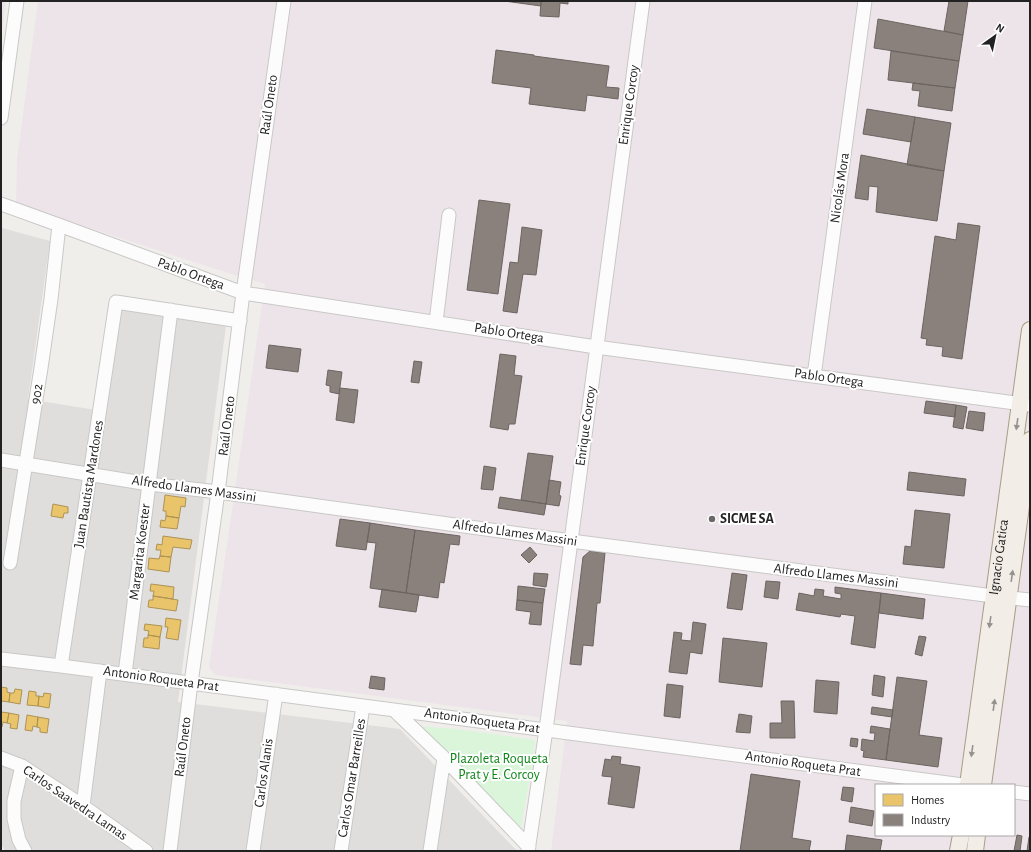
<svg xmlns="http://www.w3.org/2000/svg" width="1031" height="852" viewBox="0 0 1031 852" font-family="'Alegreya Sans',sans-serif">
	<style>
		.residential { fill: #dfdedc }
		.industrial { fill: #ede4e9; fill-rule: evenodd }
		.park { fill: #daf5da }
		.homes { fill: #e9c46a; stroke: #ad9354 }
		.industry { fill: #8a817c; stroke: #6b6461 }
		.lines { fill: none; stroke-linecap: round; stroke-linejoin: round }
		.minor-casing { stroke: #c9c8c7; stroke-width: 15 }
		.major-casing { stroke: #a79c86; stroke-width: 18 }
		.minor { stroke: #fdfcfc; stroke-width: 13 }
		.major { stroke: #f3ede7; stroke-width: 16 }
		.oneway { fill: #95928e }
		.poi-dot { fill: #6a6968; stroke: #fff; stroke-width: 1.5 }
		.labels { text-anchor: middle; dominant-baseline: central; stroke-width: 4; stroke-linejoin: round; paint-order: stroke }
		.street-label { font-size: 14px; fill: #222; stroke: #fff }
		.poi-label { font-size: 14px; font-weight: bold; fill: #222; stroke: #fff; text-anchor: start }
		.park-label { font-size: 14px; fill: #0c8416; stroke: #fff }
	</style>
	<rect width="100%" height="100%" fill="#f0eeeb"/>
	<path class="residential" d="M2 228 50 241 28 399 102 411 119 304 226 325 178 702 400 729 517 851H5L1 844V230Z"/>
	<path class="industrial" d="M1 1H6L1 41Z
		M38 1H1030V851H551L567 721 215 675 209 667 265 284 231 274 16 204 17 159ZM876 785H1014V835H876Z"/>
	<path class="park" d="M415 726 456 729 535 740 534 755 519 836Z"/>
	<path class="homes" d="M165 495 186 498 185 507 181 506 179 518 166 516V511H163Z
		M53 504 68 507V513H64L63 518 51 516Z
		M166 516 179 518 177 529 160 527 161 520 165 521Z
		M163 536 192 540 190 549 173 547 171 557 160 556 161 550H156L157 544 162 545Z
		M160 556 171 557 169 572 148 569 149 558 159 559Z
		M151 584 174 587 173 599 153 596 154 591H150Z
		M153 596 178 600 176 611 148 607 149 600H153Z
		M166 618 181 620 178 640 166 638 168 627H165Z
		M145 624 162 626 160 637 148 635 149 631 144 630Z
		M148 635 160 637 159 649 143 647 144 638H148Z
		M1 687 7 688V692L10 693 9 702 1 701Z
		M15 689 22 690 20 704 9 702 10 693H14Z
		M29 691 36 692V696H39L38 706 27 705Z
		M44 693 51 694 49 708 38 706 39 696 43 697Z
		M1 712 9 713 7 723 3 722 2 727H1Z
		M9 713 19 715 17 729 10 728 11 724 7 723Z
		M27 715 38 717 37 727 33 726 32 731 25 730Z
		M38 717 49 719 47 733 40 732V728L37 727Z"/>
	<path class="industry" d="M504 1H541V6Z
		M541 1H568V4L560 3 559 17 540 16Z
		M949 1H968L963 35 944 31Z
		M878 19 963 35 959 61 874 48Z
		M496 50 534 55V56L609 66 606 87 619 88 618 99 587 95 585 111 529 104 531 88 492 83Z
		M891 51 959 61 955 88 888 80Z
		M913 83 955 88 952 111 918 106 920 91 912 90Z
		M867 109 915 117 911 142 863 134Z
		M915 117 951 123 944 171 907 165Z
		M861 155 944 171 937 221 876 212 878 187 869 186 868 200 855 198Z
		M479 200 510 204 498 294 467 290Z
		M958 223 980 226 962 359 942 356 943 347 926 345 927 339 921 338 935 236 956 240Z
		M522 227 542 230 536 275 523 274 517 313 503 311 510 262 518 263Z
		M269 345 301 349 298 372 266 368Z
		M500 354 516 356 514 375 522 376 515 424H509L508 430 490 427Z
		M414 361 422 362 419 383 411 382Z
		M328 370 342 372 339 394 330 392V386L326 385Z
		M340 388 358 390 354 423 336 420Z
		M926 401 956 405 955 417 924 413Z
		M956 405 967 407 963 429 953 427Z
		M969 411 985 413 983 431 966 428Z
		M528 453 553 456 546 504 521 500Z
		M484 466 496 468 493 490 481 489Z
		M909 472 966 479 964 496 907 490Z
		M549 480 561 482 559 495 561 496 559 506 546 504Z
		M500 497 546 504 544 515 498 508Z
		M915 510 950 514 944 568 903 564 905 546 911 547Z
		M340 519 370 523 366 550 336 546Z
		M370 523 415 530 406 593 370 588 376 543 367 542Z
		M415 530 460 536 459 545 450 544 444 583 440 582 438 598 406 593Z
		M530 547 537 555 529 563 521 555Z
		M590 551 605 553 600 603H597L593 646 583 645 581 665 570 664 583 557Z
		M534 573 548 574 546 587 533 585Z
		M732 573 747 575 742 610 727 608Z
		M766 581 780 582 778 599 764 597Z
		M518 586 545 589 543 603 517 600Z
		M835 587 881 593 875 648 851 644 855 616 841 614 840 617 796 610 799 593 814 596 815 589 824 590 823 596 841 599V594L835 593Z
		M382 589 419 595 416 612 379 607Z
		M881 593 925 599 923 619 879 613Z
		M517 600 543 603 541 625 529 624 531 612 516 610Z
		M693 622 706 624 702 654 690 652 687 674 669 672 674 632 682 633 681 640 691 641Z
		M919 636 926 637 922 656 915 654Z
		M723 638 767 643 762 687 719 682Z
		M874 675 885 677 883 697 872 695Z
		M371 676 385 678 384 690 369 688Z
		M897 677 927 681 919 735 942 738 938 767 886 760Z
		M816 680 839 682 837 714 814 712Z
		M667 684 683 686 680 718 664 716Z
		M781 701H794L795 738H770V723H782Z
		M872 707 893 710 892 717 871 714Z
		M739 714 752 716 750 733 736 732Z
		M871 726 890 729 886 760 863 757 864 751 861 750 862 739 874 741 875 733H870Z
		M851 738 858 739 857 747 850 746Z
		M612 756 621 757 620 764 640 767 634 808 608 804 612 777 602 776 605 759 611 760Z
		M751 774 800 781 792 838 811 841 809 851H740Z
		M843 787 854 788 852 802 841 800Z
		M851 807 874 811 872 826 849 822Z
		M847 835 882 840 880 851H845Z
		M1017 835 1022 836 1020 851H1014Z
		M1029 837H1030V851H1027Z"/>
	<g class="lines">
		<g class="minor-casing">
			<path id="minor" d="M1 118 17 1
				M1 204 59 225 243 293 596 347 1030 405
				M436 322 449 215
				M814 376 865 1
				M1 460 149 484 218 492 571 541 993 596 1030 600
				M10 563 41 368 51 299 59 225
				M1 659 61 666 963 785
				M61 666 116 302 240 321
				M125 674 171 310
				M394 710 444 758 529 847
				M1 758 22 766 83 806 146 851
				M22 766 14 801V819L19 840 25 851
				M1014 792 1030 794
				M83 806 100 671
				M170 851 191 683 218 492 243 293 284 1
				M253 851 276 694
				M341 851 363 706
				M430 851 444 758
				M528 851 546 730 571 541 643 1"/>
		</g>
		<g class="major-casing">
			<g id="major">
				<path id="s1" d="M968 785 1030 330"/>
				<path d="M983 785 1030 440"/>
				<path d="M958 851 961 835"/>
				<path d="M975 851 977 835"/>
			</g>
		</g>
		<use href="#minor" class="minor"/>
		<use href="#major" class="major"/>
	</g>
	<defs><path id="oneway-solid" d="M-6-.8H1V-3.2L6.5 0L1 3.2V.8H-6Z"/></defs>
	<g class="oneway">
		<use href="#oneway-solid" transform="translate(1017 424) rotate(98)"/>
		<use href="#oneway-solid" transform="translate(1012 576) rotate(-82)"/>
		<use href="#oneway-solid" transform="translate(990 622) rotate(98)"/>
		<use href="#oneway-solid" transform="translate(994 705) rotate(-82)"/>
		<use href="#oneway-solid" transform="translate(972 751) rotate(98)"/>
	</g>
	<circle class="poi-dot" cx="712" cy="519" r="4"/>
	<g class="labels">
		<g class="street-label">
			<text transform="translate(269 105) rotate(-82)">Raúl Oneto</text>
			<text transform="translate(629 105) rotate(-82)">Enrique Corcoy</text>
			<text transform="translate(840 188) rotate(-82)">Nicolás Mora</text>
			<text transform="translate(191 274) rotate(20)">Pablo Ortega</text>
			<text transform="translate(509 333) rotate(9)">Pablo Ortega</text>
			<text transform="translate(829 378) rotate(8)">Pablo Ortega</text>
			<text transform="translate(37 394) rotate(-81)">902</text>
			<text transform="translate(227 426) rotate(-83)">Raúl Oneto</text>
			<text transform="translate(586 426) rotate(-82)">Enrique Corcoy</text>
			<text transform="translate(89 484) rotate(-81)">Juan Bautista Mardones</text>
			<text transform="translate(194 489) rotate(8)">Alfredo Llames Massini</text>
			<text transform="translate(515 533) rotate(8)">Alfredo Llames Massini</text>
			<text transform="translate(140 552) rotate(-83)">Margarita Koester</text>
			<text stroke="none"><textPath href="#s1" startOffset="230">Ignacio Gatica</textPath></text>
			<text transform="translate(836 576) rotate(7)">Alfredo Llames Massini</text>
			<text transform="translate(161 679) rotate(8)">Antonio Roqueta Prat</text>
			<text transform="translate(482 721) rotate(8)">Antonio Roqueta Prat</text>
			<text transform="translate(183 747) rotate(-83)">Raúl Oneto</text>
			<text transform="translate(803 764) rotate(8)">Antonio Roqueta Prat</text>
			<text transform="translate(264 773) rotate(-82)">Carlos Alanis</text>
			<text transform="translate(352 778) rotate(-81)">Carlos Omar Barreilles</text>
			<text transform="translate(75 803) rotate(34)">Carlos Saavedra Lamas</text>
		</g>
		<g class="poi-label">
			<text x="720" y="519">SICME SA</text>
		</g>
		<g class="park-label">
			<text x="499" y="759">Plazoleta Roqueta<tspan x="499" dy="16">Prat y E. Corcoy</tspan></text>
		</g>
	</g>
	<rect width="1031" height="852" fill="none" stroke="#222222" stroke-width="4"/>
	<rect x="875" y="784" width="140" height="52" fill="#ffffff" stroke="#a7a7a7"/>
	<rect x="883" y="794" width="20" height="12" fill="#e9c46a" stroke="#a7a7a7"/>
	<text x="911" y="804" font-size="12" fill="#222222">Homes</text>
	<rect x="883" y="814" width="20" height="12" fill="#8a817c" stroke="#a7a7a7"/>
	<text x="911" y="824" font-size="12" fill="#222222">Industry</text>
	<g transform="translate(995 36) rotate(33)" stroke="#ffffff" stroke-width="3" paint-order="stroke">
	<path d="M0-3L7 15L0 10L-7 15Z" fill="#222222"/>
	<text y="-6" font-size="11" font-weight="bold" text-anchor="middle" fill="#222222">N</text>
	</g>
</svg>
